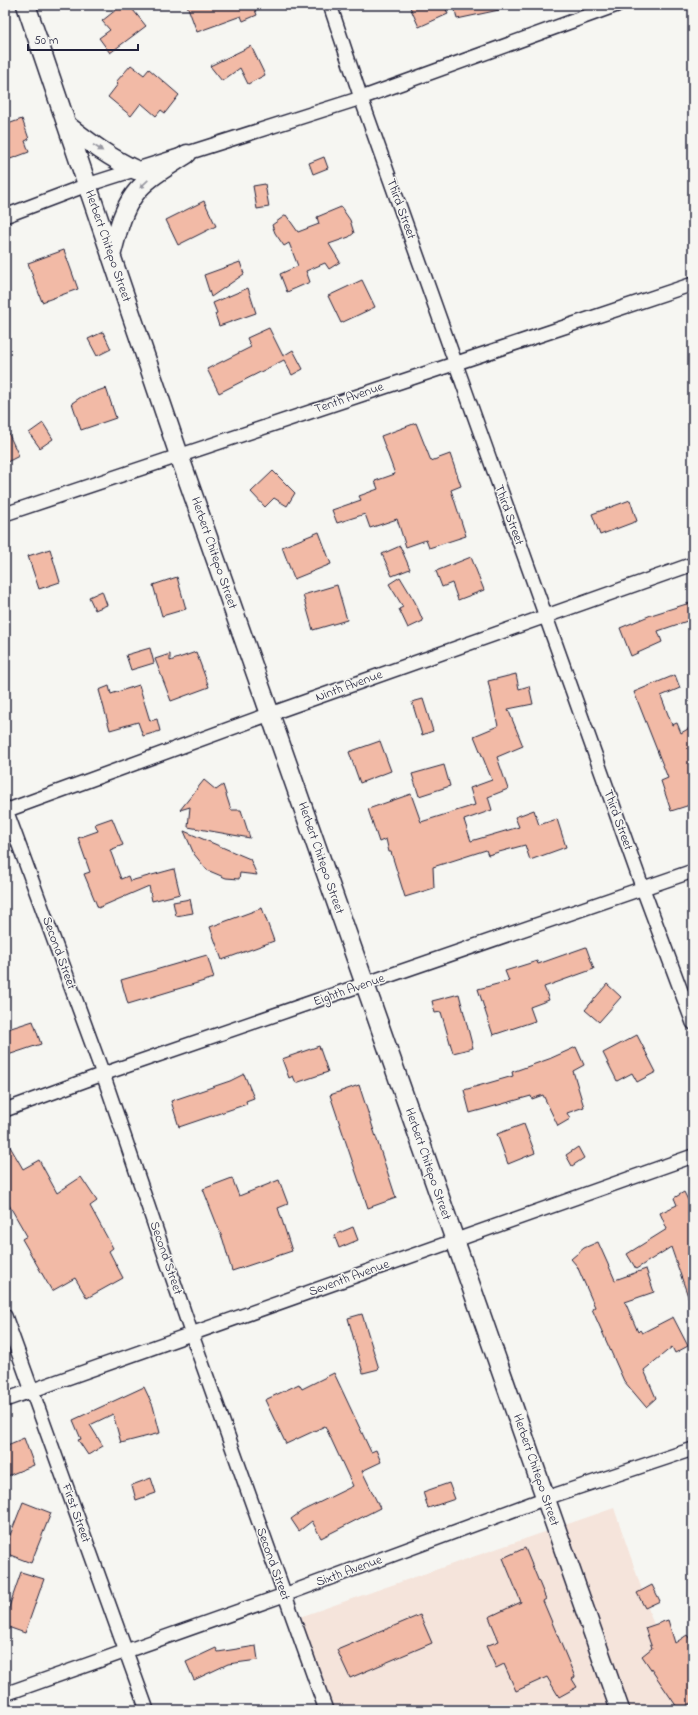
<svg xmlns="http://www.w3.org/2000/svg" width="698" height="1715" viewBox="0 0 698 1715" font-family="'Indie Flower',sans-serif">
	<style>
		.built { fill: #f5e4db }
		.building { fill: #f2baa6; stroke: #22223b }
		.lines { fill: none; stroke-linecap: round; stroke-linejoin: round }
		.street-casing { stroke: #22223b; stroke-width: 16 }
		.secondary-casing { stroke: #22223b; stroke-width: 21 }
		.street { stroke: #f6f6f2; stroke-width: 13 }
		.secondary { stroke: #f6f6f2; stroke-width: 18 }
		.oneway { fill: #9797a0 }
		.labels { text-anchor: middle; dominant-baseline: central; stroke-width: 3; stroke-linejoin: round; paint-order: stroke }
		.street-label { font-size: 13px; fill: #22223b; stroke: #f6f6f2 }
	</style>
	<rect width="100%" height="100%" fill="#f6f6f2"/>
	<filter id="ink" filterUnits="userSpaceOnUse"><feTurbulence type="fractalNoise" baseFrequency=".025" numOctaves="2"/><feDisplacementMap in="SourceGraphic" scale="8" xChannelSelector="R" yChannelSelector="G"/><feConvolveMatrix kernelMatrix="1 2 1 2 8 2 1 2 1" color-interpolation-filters="sRGB"/></filter>
	<g filter="url(#ink)">
		<path class="built" d="M614 1508 683 1710H327L294 1619Z"/>
		<path class="building" d="M122 5H129L146 26 110 53 99 38 110 30 102 21Z
			M187 5H266V6L255 10 257 15 243 21 241 16 197 32Z
			M409 5H444L448 14 419 27Z
			M454 5H498L499 10 457 19Z
			M251 46 265 75 248 84 240 68 222 81 210 66Z
			M131 65 144 75 149 69 179 95 165 113 161 110 156 116 141 103 131 116 108 97 118 84 116 82Z
			M22 119 29 139 25 141 29 152 5 161V125Z
			M324 157 328 168 313 174 309 163Z
			M265 184 269 207 257 209 253 186Z
			M204 201 216 226 178 245 166 220Z
			M341 207 350 220 354 233 349 237 329 244 340 262 329 269 325 263 306 271 310 282 287 292 280 274 298 266 289 243 284 246 275 233 272 225 286 215 298 232 319 224 317 217Z
			M64 250 78 289 42 302 28 263Z
			M240 262 244 274 211 297 204 275Z
			M362 280 375 307 341 323 328 296Z
			M248 288 256 313 219 326 215 314 217 313 213 303Z
			M269 328 283 356 293 350 303 369 292 375 284 360 219 393 207 369 251 347 247 338Z
			M103 332 111 349 97 356 88 339Z
			M106 388 116 418 81 430 72 403 81 397Z
			M43 423 53 439 40 448 29 433Z
			M416 423 431 461 450 454 461 486 451 490 466 536 429 548 426 540 406 547 397 519 370 528 365 514 337 523 332 510 361 500 359 496 378 489 375 481 395 474 381 436Z
			M5 426 19 456 5 463Z
			M273 471 295 493 287 506 274 498 265 507 251 492Z
			M630 500 637 521 600 535 592 514Z
			M319 532 331 564 294 579 282 547Z
			M400 546 410 569 392 576 382 554Z
			M50 549 60 582 39 589 28 556Z
			M471 557 484 590 458 600 452 583 442 587 436 571Z
			M177 577 186 609 162 616 153 585Z
			M400 577 415 602 423 621 408 628 399 609 403 607 389 584Z
			M337 585 347 620 313 630 303 595Z
			M102 591 107 605 95 610 89 597Z
			M693 602V619L658 631 662 642 631 656 620 628 651 615Z
			M150 648 154 663 131 670 126 655Z
			M196 652 209 687 171 701 155 659 170 654V661Z
			M516 674 519 689 529 686 533 704 508 709 523 746 497 757 508 789 488 797 492 810 464 820 471 841 519 827 515 817 534 810 539 825 557 819 566 847 530 860 525 845 488 855 486 850 433 867 434 888 405 897 391 852H389L386 839 379 842 368 809 411 794 421 822 475 805 470 788 492 780 474 736 498 726 488 681Z
			M675 675 680 688 661 696 672 725 677 723 681 733 693 726V804L671 811 661 781 668 778 634 692Z
			M139 685 150 721 157 719 160 731 143 736 138 722 110 730 99 690 109 686 111 694Z
			M423 699 433 731 422 735 412 702Z
			M380 741 391 771 360 783 349 752Z
			M444 765 450 786 419 796 412 774Z
			M204 780 216 790 223 785 231 810H241L250 838 188 827 190 807 180 810Z
			M112 818 123 845 110 850 121 879 128 876 130 881 174 869 180 894 152 901 149 886 98 908 84 874 90 872 78 838 98 831 95 824Z
			M184 831 250 859 257 875 240 873 239 879 226 878 207 870 194 854Z
			M190 899 193 913 176 916 173 902Z
			M262 908 274 941 222 960 210 927Z
			M586 947 594 969 544 987 549 1000 530 1007 535 1021 493 1035 478 989 509 981 505 971 537 961 538 964Z
			M207 955 214 978 128 1004 121 980Z
			M607 984 621 997 599 1022 585 1010Z
			M459 994 473 1048 453 1053 441 1012 435 1013 432 1001Z
			M33 1021 41 1044 8 1055 5 1045V1030Z
			M637 1035 656 1072 637 1082 632 1073 617 1081 603 1053Z
			M319 1046 328 1072 296 1083 293 1076 289 1078 282 1059Z
			M576 1047 584 1065 573 1071 584 1107 567 1113 570 1119 558 1126 543 1095 532 1099 531 1096 470 1113 464 1090 513 1076 512 1072 549 1059Z
			M244 1074 254 1098 246 1101 247 1104 179 1127 171 1101 230 1081Z
			M359 1085 396 1198 368 1208 330 1095Z
			M524 1124 535 1153 508 1164 497 1134Z
			M5 1138 23 1169 39 1160 57 1193 81 1177 97 1201 90 1206 113 1248 109 1251 123 1278 87 1298 75 1278 52 1291 22 1239 27 1236 5 1198Z
			M578 1147 584 1158 572 1166 566 1155Z
			M232 1178 239 1196 279 1180 288 1204 278 1208 292 1251 232 1271 223 1240 203 1189Z
			M684 1192 688 1200 693 1197V1305H691L671 1247 636 1269 627 1254 667 1229 660 1213 677 1205 674 1198Z
			M353 1227 358 1240 339 1248 334 1235Z
			M598 1242 615 1280 646 1269 654 1292 625 1302 638 1332 640 1330 642 1333 673 1317 688 1346 675 1353 672 1347 644 1370 656 1398 646 1407 624 1381 592 1309 595 1307 577 1266 571 1259 584 1248Z
			M362 1314 379 1369 363 1373 348 1318Z
			M334 1373 371 1452 376 1450 381 1462 362 1471 380 1508 321 1538 312 1521 299 1531 291 1519 302 1511 353 1486 325 1426 286 1444 265 1400 299 1384 302 1389Z
			M144 1387 153 1406 160 1433 121 1443 113 1414 90 1425 103 1446 88 1455 78 1440 81 1439 73 1420Z
			M24 1438 34 1465 5 1477V1446Z
			M151 1478 156 1493 136 1500 132 1485Z
			M449 1483 455 1499 428 1508 423 1492Z
			M23 1502 51 1513 31 1563 5 1553V1548Z
			M525 1548 546 1599 543 1601 575 1677 572 1679 577 1687 559 1697 547 1677 516 1691 504 1664 496 1668 486 1646 499 1641 489 1617 521 1602 503 1558Z
			M21 1572 44 1579 25 1633 5 1626V1619Z
			M652 1585 660 1601 645 1608 637 1593Z
			M420 1615 432 1643 350 1678 337 1650Z
			M668 1620 675 1643 687 1635 693 1643V1702L681 1710H679L642 1656 652 1648 645 1628Z
			M256 1646 258 1660 228 1664 194 1680 186 1662 216 1648 218 1652Z"/>
		<g class="lines">
			<g class="street-casing">
				<path id="street" d="M330 5 361 98 643 889 693 1023
					M5 216 87 185 361 98 617 5
					M5 514 693 284
					M5 807 103 1074 192 1335 326 1710
					M5 811 270 714 693 564
					M5 1110 103 1074 693 871
					M5 1316 147 1710
					M5 1400 693 1156
					M5 1694 284 1595 546 1498 693 1449"/>
			</g>
			<g class="secondary-casing">
				<path id="secondary" d="M26 5 179 455 620 1710
					M67 125C89 142 110 158 136 170
					M111 256C117 235 121 213 134 195 147 177 169 166 187 154"/>
			</g>
			<use href="#street" class="street"/>
			<use href="#secondary" class="secondary"/>
		</g>
		<defs><path id="oneway-solid" d="M-6-.8H1V-3.2L6.5 0L1 3.2V.8H-6Z"/></defs>
		<g class="oneway">
			<use href="#oneway-solid" transform="translate(98 148) rotate(33)"/>
			<use href="#oneway-solid" transform="translate(144 184) rotate(136)"/>
		</g>
	</g>
	<g class="labels">
		<g class="street-label">
			<text transform="translate(401 209) rotate(70)">Third Street</text>
			<text transform="translate(108 246) rotate(71)">Herbert Chitepo Street</text>
			<text transform="translate(349 398) rotate(-19)">Tenth Avenue</text>
			<text transform="translate(509 515) rotate(70)">Third Street</text>
			<text transform="translate(214 553) rotate(71)">Herbert Chitepo Street</text>
			<text transform="translate(349 686) rotate(-20)">Ninth Avenue</text>
			<text transform="translate(618 820) rotate(70)">Third Street</text>
			<text transform="translate(321 858) rotate(71)">Herbert Chitepo Street</text>
			<text transform="translate(59 953) rotate(70)">Second Street</text>
			<text transform="translate(349 990) rotate(-19)">Eighth Avenue</text>
			<text transform="translate(428 1164) rotate(71)">Herbert Chitepo Street</text>
			<text transform="translate(166 1258) rotate(71)">Second Street</text>
			<text transform="translate(349 1278) rotate(-20)">Seventh Avenue</text>
			<text transform="translate(536 1470) rotate(71)">Herbert Chitepo Street</text>
			<text transform="translate(76 1513) rotate(70)">First Street</text>
			<text transform="translate(273 1564) rotate(70)">Second Street</text>
			<text transform="translate(349 1571) rotate(-20)">Sixth Avenue</text>
		</g>
	</g>
	<rect width="698" height="1715" fill="none" stroke="#f6f6f2" stroke-width="20"/>
	<rect x="10" y="10" width="678" height="1695" fill="none" stroke="#22223b" stroke-width="1.5" filter="url(#ink)"/>
	<path d="M28 44v6h110v-6" fill="none" stroke="#22223b" stroke-width="2"/>
	<text x="34" y="44" font-size="12" fill="#22223b" stroke="#f6f6f2" stroke-width="3" paint-order="stroke">50 m</text>
</svg>
